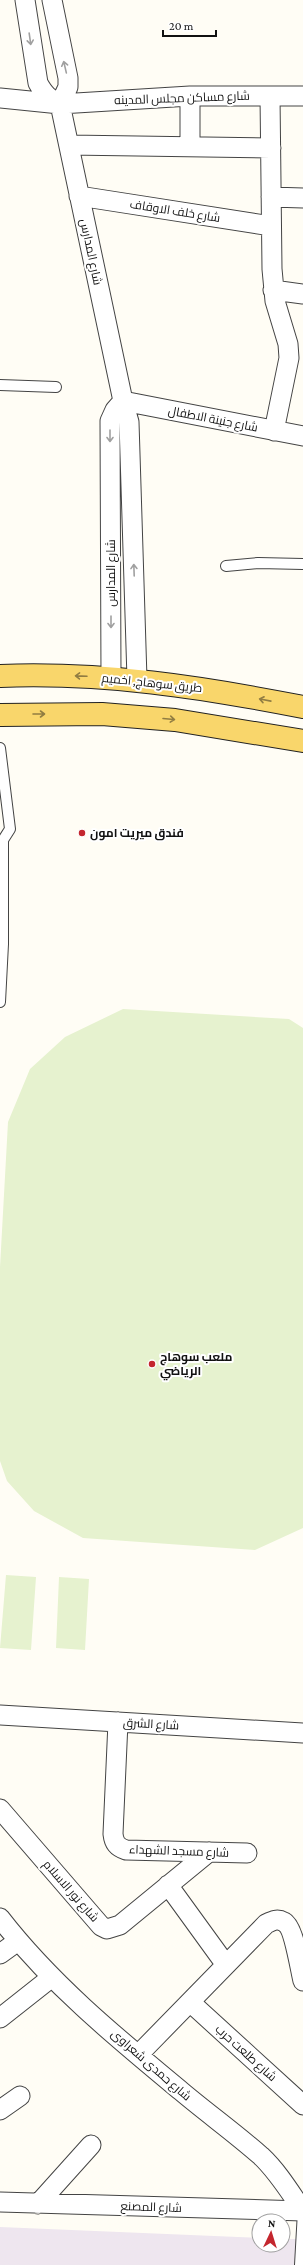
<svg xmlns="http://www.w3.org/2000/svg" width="303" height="2265" viewBox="0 0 303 2265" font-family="'Crimson Pro',Cairo,serif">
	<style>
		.industrial { fill: #eee6ef }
		.pitch { fill: #e6f2cf }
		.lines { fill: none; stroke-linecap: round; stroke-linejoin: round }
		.lane-casing { stroke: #444; stroke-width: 12 }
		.street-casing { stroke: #444; stroke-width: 21 }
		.primary-casing { stroke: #222; stroke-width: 24 }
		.lane { stroke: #fff; stroke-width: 10 }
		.street { stroke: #fff; stroke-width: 19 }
		.primary { stroke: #f9d66b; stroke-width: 22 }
		.oneway { stroke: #a0a0a0 }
		.oneway2 { stroke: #917d42 }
		.poi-dot { fill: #c4262e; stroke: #fff; stroke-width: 1.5 }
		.labels { text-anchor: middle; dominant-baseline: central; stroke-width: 4; stroke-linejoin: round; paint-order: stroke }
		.street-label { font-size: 12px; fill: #111; stroke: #fff }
		.poi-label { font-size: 12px; font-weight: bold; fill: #111; stroke: #fff; text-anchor: start }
	</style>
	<rect width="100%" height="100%" fill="#fffdf5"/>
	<path class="industrial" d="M0 2227 259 2238V2245H283V2239H303V2265H0Z"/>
	<path class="pitch" d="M123 1009 289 1019 303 1028V1528L255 1550 83 1538 34 1511 7 1481 0 1461V1267L8 1122 30 1069 65 1037Z
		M6 1575 36 1577 31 1650 0 1648Z
		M59 1577 89 1579 85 1650 56 1648Z"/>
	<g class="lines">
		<g class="lane-casing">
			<path id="lane" d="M0 385 56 387
				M226 566 258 563 303 564
				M0 748 10 829 3 840 0 841
				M0 1002 3 944V840
				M300 2265 303 2211"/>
		</g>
		<g class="street-casing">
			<path id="street" d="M25 0 38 83C44 94 49 99 60 104
				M52 0 68 78V87L60 104 123 401 129 422 137 679
				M270 96 272 269 275 301 288 344 289 358 274 431
				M0 98 60 104 190 96H303
				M69 145 271 148
				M190 147V96
				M79 196 271 226
				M271 197 303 198
				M273 290 303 294
				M123 401 303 436
				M111 677 110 421 115 410 123 401
				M0 1715 303 1733
				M118 1722 113 1834C114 1843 117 1847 126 1850L247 1853
				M0 1809 101 1926 107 1929 120 1925 209 1852
				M168 1885 226 1965
				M0 1918C51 1984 117 2038 181 2091 207 2113 235 2133 261 2156 278 2172 290 2192 303 2211
				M0 1954 18 1941
				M190 2002 303 2105
				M0 2018 52 1977
				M138 2055 266 1924C272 1921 277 1918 284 1922 294 1927 300 1969 303 1981
				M0 2110 20 2096
				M0 2202 303 2211
				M38 2204 91 2145"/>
		</g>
		<g class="primary-casing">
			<path id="primary" d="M0 676C104 672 201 687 303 707
				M0 715 102 714 175 720 303 741"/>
		</g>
		<use href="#lane" class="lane"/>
		<use href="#street" class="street"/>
		<use href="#primary" class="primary"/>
	</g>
	<defs><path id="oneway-shaft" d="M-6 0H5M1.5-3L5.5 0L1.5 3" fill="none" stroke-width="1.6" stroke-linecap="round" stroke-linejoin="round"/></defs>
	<g class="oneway">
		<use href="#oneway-shaft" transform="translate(30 39) rotate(82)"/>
		<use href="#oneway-shaft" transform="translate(65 67) rotate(-103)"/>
		<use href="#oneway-shaft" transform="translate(110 436) rotate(90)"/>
		<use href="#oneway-shaft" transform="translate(134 570) rotate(-92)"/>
		<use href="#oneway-shaft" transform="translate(111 622) rotate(90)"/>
	</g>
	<g class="oneway2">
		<use href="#oneway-shaft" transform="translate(81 676) rotate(-178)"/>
		<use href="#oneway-shaft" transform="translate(265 700) rotate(-169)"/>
		<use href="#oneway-shaft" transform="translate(39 714)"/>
		<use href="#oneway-shaft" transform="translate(169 719) rotate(5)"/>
	</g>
	<g class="poi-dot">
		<circle cx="82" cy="833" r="4"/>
		<circle cx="152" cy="1364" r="4"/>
	</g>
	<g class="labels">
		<g class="street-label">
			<text transform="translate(182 98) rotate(-2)">شارع مساكن مجلس المدينه</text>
			<text transform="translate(175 211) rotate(9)">شارع خلف الاوقاف</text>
			<text transform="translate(91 252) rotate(78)">شارع المدارس</text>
			<text transform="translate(213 419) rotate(11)">شارع جنينة الاطفال</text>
			<text transform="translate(111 573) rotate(-90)">شارع المدارس</text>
			<text transform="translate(152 683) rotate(6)">طريق سوهاج, اخميم</text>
			<text transform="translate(151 1724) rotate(3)">شارع الشرق</text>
			<text transform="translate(179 1851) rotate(2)">شارع مسجد الشهداء</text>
			<text transform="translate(71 1891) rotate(49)">شارع نور الاسلام</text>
			<text transform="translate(246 2053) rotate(42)">شارع طلعت حرب</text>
			<text transform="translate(151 2065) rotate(41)">شارع حمدى شعراوى</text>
			<text transform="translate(151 2207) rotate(2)">شارع المصنع</text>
		</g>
		<g class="poi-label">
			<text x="90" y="833">فندق ميريت امون</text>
			<text x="160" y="1357">ملعب سوهاج<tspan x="160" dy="14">الرياضي</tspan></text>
		</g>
	</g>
	<g transform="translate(271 2233) rotate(4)"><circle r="19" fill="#ffffff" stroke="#a0a0a0"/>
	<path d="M0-3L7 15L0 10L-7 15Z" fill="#c4262e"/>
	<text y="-6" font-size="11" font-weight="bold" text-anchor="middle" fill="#111111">N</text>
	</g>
	<path d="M163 30v6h53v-6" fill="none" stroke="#111111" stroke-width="2"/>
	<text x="169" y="30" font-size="12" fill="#111111" stroke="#ffffff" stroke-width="3" paint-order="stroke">20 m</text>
</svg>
